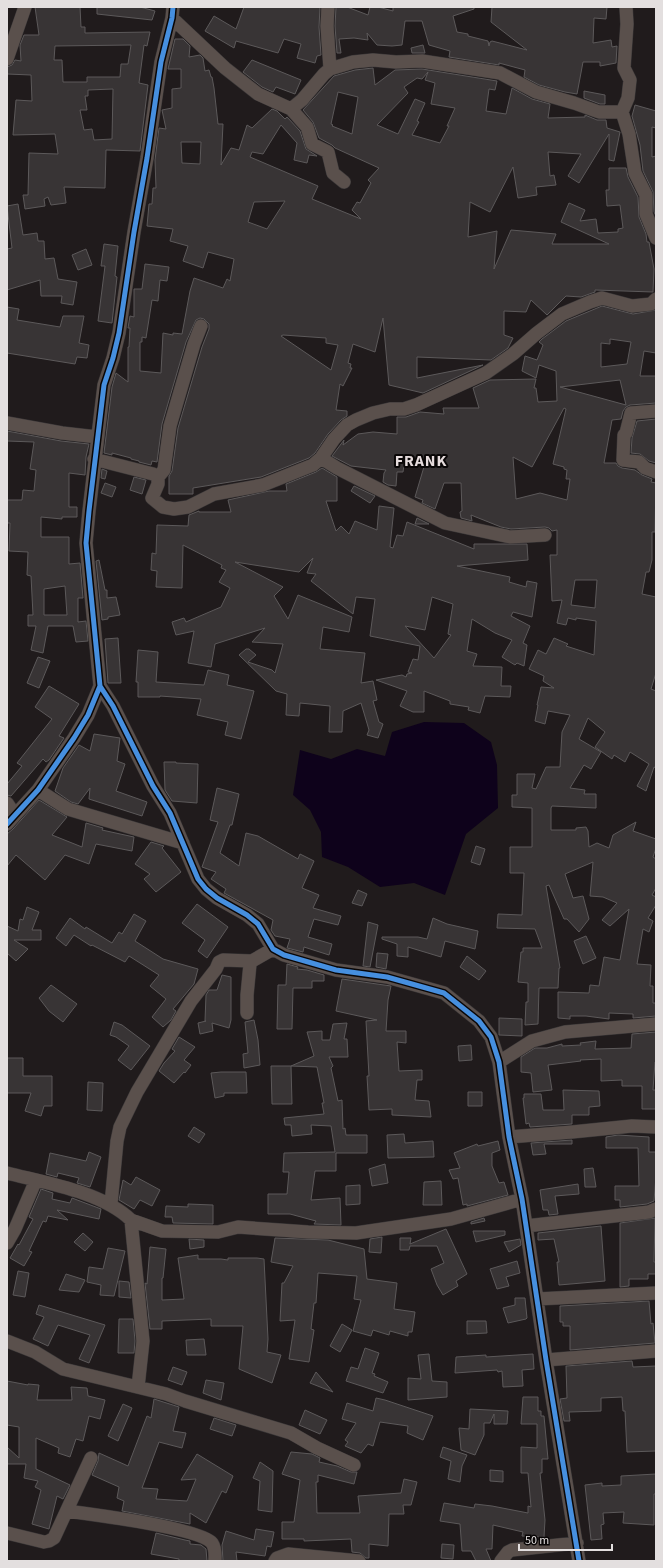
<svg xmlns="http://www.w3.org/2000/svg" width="663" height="1568" viewBox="0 0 663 1568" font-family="'Source Sans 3',sans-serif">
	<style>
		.water { fill: #0e021b }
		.building { fill: #383435; stroke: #5c595a; fill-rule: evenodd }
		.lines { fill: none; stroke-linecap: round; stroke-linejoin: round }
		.minor-casing { stroke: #3a3738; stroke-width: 14 }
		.minor { stroke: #5a504c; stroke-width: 13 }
		.cycleway-casing { stroke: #090606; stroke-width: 8 }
		.cycleway { stroke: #468fdf; stroke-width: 5 }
		.labels { text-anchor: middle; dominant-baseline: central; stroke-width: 4; stroke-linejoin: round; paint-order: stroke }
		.district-label { font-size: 16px; font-weight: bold; letter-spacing: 1px; fill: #e6dcdd; stroke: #090606 }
	</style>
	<rect width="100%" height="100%" fill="#201b1c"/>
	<path class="water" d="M424 722 464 723 491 742 497 765 498 808 466 834 445 895 414 883 380 887 348 867 322 857 321 832 310 810 293 795 300 750 331 759 357 749 385 756 392 732Z"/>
	<path class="building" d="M35 7H80L81 27H85V33L150 32 147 46 144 45 139 83 148 85 140 151 106 150 105 188 64 187 66 203 51 205 48 197 44 199 45 206 25 209 23 195H28L29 153 58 154 55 134 13 135 16 100 32 101 31 75 7 74V67L12 65 15 60 21 61 20 45 24 35H39ZM131 45 128 64H121L120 77H87V82H63L62 60H54L55 46ZM113 89 112 139 94 140 92 129 84 130 80 110H87L85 96H88V90Z
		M97 7H140L155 11 152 20 97 14Z
		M244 7H320L319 27 321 55 317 56 315 63 297 58 301 44 284 39 278 53 236 41 234 48 205 31 214 16 236 29Z
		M336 7H347L368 15 370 7H378L393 11V7H474V9L453 16 457 32 468 34V36L488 41 489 46 490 42 492 41 527 50 491 22 492 7H607L606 19 594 18 593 43 611 40 612 47 617 46 616 63 600 66V62H583L577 94 565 92 539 85 524 77 525 70 499 63V65L449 57 450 51 429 45 422 21H405L402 45 392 46 377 45 367 33 368 40 354 38 339 39 341 53H337L335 26Z
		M175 39H183L190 46 189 57 200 55 203 58 205 71 209 70 211 77H212L214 88 218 124H223L221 165 231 148 239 150 247 125 252 128 272 109 277 111 285 119 287 117 300 131 306 149 317 156 309 155 307 163 294 160 297 143 281 125 263 154 252 152 250 157 318 186 312 199 361 219 352 210 357 202 360 203 371 183 368 180 379 168 335 148 332 145 319 138 313 122 303 110 334 76 355 70 373 68 375 85 395 70 422 69 497 81 495 90 489 89 486 111 506 114 512 88 532 99 550 104 548 118 585 117V115L597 120H606L607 128 620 132 614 161 609 160V134L579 183 568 176 581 154 548 152 550 176 554 175 556 185 536 187 537 195 518 198 513 167 490 212 470 202 468 237 497 231 494 269 511 230 556 234 552 244H609L561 222 569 203 585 210 580 221 596 219 598 233 618 232V229L623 228 620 205 607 206 606 190H609V168H626L628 177 638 197 639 217 646 234 647 242H649L654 269 653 292 595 290V292L581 297 566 296 547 315 531 300 526 312 504 311V335L513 338 508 348 491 360 417 357V378L483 365 423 393 389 385 383 318 375 352 353 344 348 363 351 364 350 368H352L343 386 340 384 336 410 347 411V416L341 420 328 434 315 453 309 458 261 477 193 488V494H169V476L172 471 178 428 202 347 209 329V324L204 319 200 318 196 320 186 342 162 424 157 462 152 461 151 465 139 462V461L131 459V458L112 453V455L104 453 112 387 116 373 128 382V347H129L130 328H128L130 316 134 317V289H142L145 264 169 267 167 281 160 280 158 301 152 300 146 338 142 337V342H140V371L161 373 163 333 173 335V333L182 334 190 291 194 278 223 288 227 279 230 281 234 259 208 252 203 268 183 261 188 246 170 241 173 229 147 226 149 204H152L153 188H156L155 160 159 128 166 129 162 110 172 108V89L181 88V69H168ZM428 72 425 80 435 83 431 104 455 108 447 126H449L440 143 412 135 419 122 417 121 425 103 415 99 398 134 377 125 408 93 404 87 417 78 422 79ZM338 92 358 97 352 134 332 126 333 125 331 124ZM181 142H201L200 164 182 163ZM285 201 267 229 248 222 254 202ZM283 335 326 338V343L338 345 331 370 281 336Z
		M423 45 425 53H412L411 48Z
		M252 60 301 80 295 94 276 87 273 92 262 87 243 72Z
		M584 91 605 95V104H600L584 98Z
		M635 105 656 111V128L652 127V157L656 156V216L654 212 653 192 643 171 640 145 632 116Z
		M18 204 23 235 37 233 38 241H44L45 259 54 258 58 279 77 282 73 305 61 303 62 296H41L40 280 7 290V249L12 248 7 206Z
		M104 244 118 246 115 276 117 277 112 323 98 321 105 266H101Z
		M86 249 92 265 78 270 72 255Z
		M602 306 633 314 656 310V353L644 351 640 376H656V403L630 405 626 407 623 411 621 419 612 420 604 463H616L618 466 622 468 635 470 642 475 652 479 651 482 656 483 655 532H652V560L649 572H646L642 594 656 597V673L651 689 656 691V768L654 767 646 791 637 786 649 764 630 752 625 762 614 755 612 759 595 747 605 732 588 718 579 739 601 752 591 769 584 765 570 788 585 790 584 794H596V808L552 806 551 808V830H576V828L586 827 588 831 589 847 597 843 609 848 613 835 636 822 633 831 656 839V848L653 857 656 859V888L652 895 656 897V905L648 918 653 921 649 932 643 929 637 964 651 965 650 986H653V1003H656V1016L633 1018V1014L609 1013V1019L586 1016H570V1019L558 1018V992L589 993 590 985 599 986 604 957 620 960 629 909 610 926 602 920 617 903 603 897 590 896 593 862 565 874 573 898 583 896 589 919 579 932 567 919H564L549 885 546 886 560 968H559L558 988H539L538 1024 525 1025 526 1002H528V983L518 982 521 952H523V948H542L535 929 497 928 498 914 522 915 524 873H510V847H532V808L512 807V795H517V774H535L532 788 536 789 546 767H560L562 732 570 715 548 711 545 724 535 721 538 705H537L541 687 554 688 543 681 544 676 529 669 538 650 546 654 554 638 568 644 566 646 594 655 596 621 576 618V620L568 618 566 625 557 623 562 600 552 601 550 555H557V530L552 531 549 528 545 527 511 529 501 527 471 515 472 521 461 518 460 512 462 511 461 483H444L435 509 422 503 423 500 415 497 426 460 405 458 403 472H397L396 486 388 485 383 482 384 473 386 470 351 466 332 456 344 440 343 445 358 434 373 432 397 434V417H406L420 412 444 414 443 408H479L473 388 490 380 536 379 534 388H536L538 402 557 401 556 371 539 365 536 378 522 371 525 356 537 360 543 345 539 342 542 339 566 321ZM610 339 631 342 627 364 601 367V343L610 344ZM620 380 626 405 560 387ZM564 408 566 409 553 464 564 467V469L567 470 566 479H570L567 500 540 493 516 499 513 457 532 467ZM575 580H597L595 608 571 605Z
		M7 307 19 309 17 320 60 327 63 316H84L79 343 89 345 87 358 77 357 75 364 7 353Z
		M656 419V463L649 461 640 454 631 453 632 438 637 421Z
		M7 431 61 441 89 444 86 457 85 475 69 473V507H77V517H62V519L41 517V537H69V564L80 563 83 598H78V622L86 621 88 641 76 642 73 626H48L43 653 31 650 36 626H28V615H33L31 576 27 575 28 552 9 551 10 523H7V500H22L23 490 34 491 36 470 30 469 34 442 7 441ZM65 586 67 615H44V589Z
		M322 468 337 477V501H326L336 531 341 526 349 534 355 521 377 530 379 506 394 508 390 547 393 548 397 535 403 536 407 522 474 549V544H527L528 560 457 566 510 577 509 582 526 587 527 581 537 583 532 617 513 612 511 616 530 626 523 643 527 645 524 666 517 663 515 665 502 657 512 640 495 633 472 619 467 651 477 654 473 666 502 667 501 686H511L510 697 485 696 480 713 468 710 469 707 450 704V701L424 691V712H413L400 706 407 691 376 680 402 675 406 677 407 674 412 673 408 672 413 659 418 660 420 646 370 636 375 599 356 597 353 614 311 581 316 574 307 573 313 558 299 572 235 562 283 587 274 596 288 619 298 595 352 617 349 632 323 627 320 649 365 653 361 683 373 681 377 700 373 701 379 722 383 724 378 738 367 735 369 730 361 703 343 711 342 732H329L330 706 300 703 299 716 286 715 287 694 276 691 239 655 246 649H249L256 655 248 662 272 670 275 673 283 644 252 642 265 628 215 644 211 667 188 663 194 631 176 635 172 622 184 618 186 622 221 607 230 588 219 582 226 570 221 568 222 565 183 545 182 588 156 587 157 571 151 570 152 553 156 554 157 525 188 526 189 515 199 511V512H231L228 500 269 491H287L286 484 316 472ZM432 597 453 604 448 634 451 635 434 658 405 626 425 630Z
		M102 469 107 471 105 479 101 478Z
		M134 477 146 480 142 494 130 490Z
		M105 483 116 487 112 497 101 493Z
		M354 486 375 496 370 503 351 491Z
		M417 518 429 524H415Z
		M99 560 105 590H107V598L116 597 120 615 108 617V619L102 620 96 561Z
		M118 638 121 683H108L105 639Z
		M138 650 158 652 156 682 204 685 208 670 229 675 227 685 254 691 241 739 225 735 228 722 197 715 201 699 160 696V697H138V682H136Z
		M38 657 50 661 39 688 27 683Z
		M49 686 79 704 59 736 64 738 49 760 46 762 43 759 11 796 7 795V784L22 766 17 763 52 719 35 707Z
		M94 734 120 738 117 761 125 764 116 791 147 802 142 816 89 799 90 788 78 804 71 802 55 791 63 768 79 745 90 751Z
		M164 762H176V763L198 764 197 803 172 801 165 790Z
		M217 788 239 794 232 825H230L220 853 239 866 246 833 258 836 298 859 300 854 314 861 302 888 319 895 313 908 341 916 338 925 314 919 308 937 332 944 329 955 304 947 303 952 287 948 290 939 275 936 271 930 273 920 224 893 226 889 211 879 216 872 202 867 218 822 210 820Z
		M39 800 67 817 52 835 82 847 86 823 103 828 102 830 134 837 132 851 96 844 89 864 65 855 45 880 16 855 7 866V834L13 829Z
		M151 842 164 846 162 848 181 872 156 892 144 879 150 874 135 864Z
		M476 846 485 849 480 865 471 862Z
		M358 890 367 894 362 906 352 903Z
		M197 904 228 927 207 958 198 951 205 940 182 923Z
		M27 907 39 912 32 930H41V940H14L28 949 16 961 7 953V926L18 931 20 919 23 920Z
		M134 914 146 921 135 941 163 959 198 969 194 984 173 1009 176 1011 171 1020 163 1027 152 1017 166 999 150 986 159 975 129 956 125 962 92 945 91 946 74 935 66 946 56 938 70 918 85 929 86 927 112 943 119 932 122 934Z
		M433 918 447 924 478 931 475 949 445 941 441 957 408 947V957L397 956V944L382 939V937H418L427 939Z
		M368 922 378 925 370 967 363 966Z
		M586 936 596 958 583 964 574 941Z
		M377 953 388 954 386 969 376 967Z
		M467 956 486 971 479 980 460 967Z
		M287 964 298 967 297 969 307 970 324 975V981H312V988H293L292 1029H277L278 985H286Z
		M222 975 231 977V1020L229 1028 212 1023 213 1031 200 1034 198 1023 206 1021H205L206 995 209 990H217Z
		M342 979 391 986 388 1000 386 1031H406V1043L397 1042 399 1071 422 1070V1080H417L415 1100 429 1101 431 1117 392 1115V1109L369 1110 367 1076H369L366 1021 377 1020 336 1011Z
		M51 985 77 1004 63 1022 49 1011 39 998Z
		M499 1018 522 1019V1036L499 1035Z
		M254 1020 258 1040 260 1065 244 1068 243 1054 248 1053 245 1022Z
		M114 1022 122 1025 150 1046 131 1070 118 1060 129 1046 116 1037 110 1035Z
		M347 1023 344 1039H347L348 1057H329L333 1066 331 1068 338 1101 342 1100 343 1129 345 1128 346 1135H367V1153H336V1171H315L311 1200 340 1198 341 1225 314 1224 316 1221 290 1214H268V1194H287L289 1172H283L284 1153 335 1152 331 1126 311 1125 312 1134 292 1136 291 1125H285L284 1118 324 1114 322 1103H324L317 1067 291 1066 292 1104H272L271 1066H291L314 1056 307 1032 322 1031V1040H330L333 1024Z
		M656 1032V1062H655L653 1090H656V1109H642V1086H622V1080L601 1081V1059L580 1060 581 1061 548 1065 552 1090 533 1092 531 1073 521 1072V1057L535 1048H547L562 1044V1046L581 1045 580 1043 596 1041 595 1049 631 1048 632 1034Z
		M179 1037 195 1047 184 1060 191 1065 185 1073 184 1072 174 1083 159 1071 164 1063 175 1051 172 1049Z
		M471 1045 472 1060 459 1061 458 1046Z
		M7 1058H23V1076H52V1106H44L41 1116 25 1111 31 1093H7Z
		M221 1072H246L247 1093H224V1096L215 1098 211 1073Z
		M88 1082 103 1083 102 1111 87 1110Z
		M563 1090 599 1091 600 1106 589 1107V1115H572V1124L530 1127 529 1123 526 1124 523 1098H524V1094H541L543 1110H564Z
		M468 1092H482V1106H468Z
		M194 1127 205 1134 199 1143 188 1136Z
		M404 1134 405 1143 433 1141 434 1157 388 1158 387 1135Z
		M618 1135 649 1137V1152H656V1176L654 1201 647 1204 620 1207V1200H615V1186H639L638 1148H606V1137Z
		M572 1140V1144H544L546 1154 533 1155 531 1143Z
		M498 1141 500 1150 492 1153V1166L499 1183 504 1182 508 1195 467 1206V1204L463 1205 458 1178 453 1179 449 1170 460 1168 454 1153 477 1144 478 1146Z
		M89 1152 101 1157 90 1187 77 1183 79 1178 58 1173 57 1177 46 1174 50 1153 86 1161Z
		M385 1164 388 1183 372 1186 369 1169Z
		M593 1168 596 1187H585L584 1169Z
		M136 1177 160 1190 152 1206 140 1200 134 1209 119 1200 123 1180 131 1185Z
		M441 1181 442 1205H423L424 1182Z
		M578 1184 579 1194 555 1196 558 1214 549 1215 548 1210H543L540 1190Z
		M360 1185V1204L346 1205V1186Z
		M41 1189 53 1193 52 1199 70 1203 72 1198 101 1209 99 1219 57 1210 68 1220 48 1216 46 1222 43 1221 29 1251 32 1252 24 1266 10 1258 18 1244 19 1245 33 1219 29 1217Z
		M188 1204 213 1205V1224L173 1223 172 1217H165L166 1206 188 1207Z
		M484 1218 485 1221 471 1224V1222Z
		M655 1218 654 1262H656V1274H648V1279H629V1286L620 1287V1223Z
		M601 1226 605 1281 559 1285 557 1262H559L554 1239 538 1240V1233Z
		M446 1229 467 1274 456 1281 458 1286 443 1295 437 1285 431 1269 444 1263 437 1246H410L409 1250H400V1238H411L410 1244Z
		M473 1231H505V1235L476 1242Z
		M83 1233 93 1242 85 1251 74 1242Z
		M382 1237 381 1253 369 1252 370 1239Z
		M275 1238 328 1240 364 1249 367 1279 397 1283 394 1309 415 1312 412 1332H408V1336L390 1331 389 1335 373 1330 371 1336 353 1331 361 1300 354 1299 357 1276 318 1273 316 1303H314L311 1329 314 1330 309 1362 289 1359 295 1320 280 1321 282 1283H284L293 1266 271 1262Z
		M189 1239 204 1240V1247L190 1249Z
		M520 1239 521 1245 509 1252 504 1242Z
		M150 1247 166 1249 163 1278H162V1300L184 1299 178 1258 198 1255V1259H221L228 1260V1258H257L264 1259 268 1339 267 1352 281 1355 272 1383 239 1369 243 1326H211V1319L162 1321V1329H150L145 1283 147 1284Z
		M108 1248 125 1251 114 1296 100 1295 101 1285 87 1282 89 1267 103 1269Z
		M517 1261 520 1273 506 1277 509 1286 497 1289 490 1269Z
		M18 1271 29 1273 25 1297 13 1295Z
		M66 1274 85 1280 79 1292 59 1290Z
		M119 1281 129 1282 131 1298 119 1297Z
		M515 1298H525L527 1318 526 1319 508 1323 503 1308 515 1305Z
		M649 1301 651 1324 653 1323 655 1343 570 1350V1326H563V1322H560V1306Z
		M39 1305 105 1325 89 1363 79 1359 90 1335 58 1325 48 1346 33 1339 44 1317 36 1314Z
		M119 1319H133L135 1341 134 1353H118Z
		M467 1321H486L487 1333 467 1334Z
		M342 1324 352 1330 340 1352 330 1346Z
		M204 1339 206 1355H187L186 1340Z
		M365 1348 379 1353 372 1373 375 1374 374 1376 388 1382 383 1393 346 1381 351 1367 358 1369Z
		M429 1354 432 1381 447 1382V1397L408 1400V1378L421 1379 418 1355Z
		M533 1354 534 1369 522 1370 523 1386 503 1387 502 1371 498 1372 497 1370 455 1373 456 1357 486 1355V1357Z
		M632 1361 633 1367 656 1366V1451L627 1452 625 1411H623L622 1397 601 1398V1411L569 1412 570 1421H564L560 1399 567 1398 566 1366Z
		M173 1367 187 1372 182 1385 168 1380Z
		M316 1372 333 1392 310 1383Z
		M206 1380 224 1383 221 1400 203 1393Z
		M7 1381 28 1385V1384L39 1385 37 1400H72L71 1387 87 1388 88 1396 105 1400 100 1419 89 1416 83 1441 76 1439 70 1457 58 1453 59 1448 36 1438V1469L70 1485 63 1499 57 1496 49 1529 32 1524 41 1490 35 1487 38 1481 24 1478 26 1464H7V1447L19 1458V1427L7 1425Z
		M523 1397H538V1411H541V1416H544L548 1459H542V1473H540L545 1520 544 1537 522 1536 523 1532 493 1525 492 1549H486L491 1561H476L471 1551H462L460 1524 440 1521 444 1503 474 1508 475 1504 492 1506 528 1513V1506L531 1507 528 1473H521V1447L537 1448V1424H521Z
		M376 1398 385 1400 433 1416 423 1440 407 1433 408 1426 380 1422 373 1446 368 1444 361 1453 345 1446 348 1442 345 1440 356 1423 342 1419 347 1403 373 1411Z
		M154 1399 179 1407 173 1431 186 1433 182 1448 159 1442 142 1488 158 1489 156 1499 187 1501 196 1479 181 1480 197 1454 233 1476 226 1493 222 1491 206 1523 190 1513V1524L122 1511 124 1501 117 1498 119 1487 92 1475 98 1461 99 1453 128 1466 147 1416 151 1418Z
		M123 1404 132 1408 118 1441 108 1436Z
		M470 1409 508 1411 507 1424H494V1414L490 1423H484V1435L475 1455 461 1450 459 1428 469 1429Z
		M305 1410 327 1420 320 1434 299 1425Z
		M214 1418 236 1425 232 1436 210 1429Z
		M443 1447 467 1455 462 1466 460 1482 448 1479 451 1461 440 1457Z
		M291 1452 312 1454 320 1458 319 1462 337 1466 351 1472H357L354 1484 318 1475V1482H316L317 1513H360L358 1496 401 1493 404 1479 417 1482 411 1505H403L404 1514H389L388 1546 369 1544V1558H366L360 1553 352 1552 351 1539 304 1541V1539H282V1522H294L300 1480 282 1474Z
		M260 1462 273 1471 272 1512 258 1510 260 1481 253 1478Z
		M490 1470 503 1471V1482L490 1481Z
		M656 1474V1494H654V1525L623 1523 624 1512 603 1513 604 1524 601 1525 602 1539 591 1540 585 1485 602 1483V1486L621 1485V1476Z
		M256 1529 274 1532 271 1547 267 1546 265 1556 236 1552 237 1561H223L222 1545 226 1531 254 1540Z
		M156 1533 185 1540 190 1541V1544L201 1545 206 1549 207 1561H179V1559L151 1554Z
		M442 1544 454 1545 453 1559 441 1558Z"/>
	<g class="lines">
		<g class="minor-casing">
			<path id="minor" d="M328 7 327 26 330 69
				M626 7 627 24 624 68 630 80 628 98 622 112 629 134 635 173 646 195V214L656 238
				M172 18 225 68 258 94 291 109 302 100 324 74 330 69 353 62 373 60 396 62 422 61 500 73 536 92 574 103 599 112H622
				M7 59 25 7
				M291 109 307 127 312 144 328 152 333 173 344 182
				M656 411 631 413 626 433 624 435 623 460 639 462 645 468 656 472
				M7 423 62 433 97 437
				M321 458 337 468 445 523 510 537 545 535
				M94 459 153 474 158 477V484L152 498 163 507 174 509 188 507 214 494 263 485 313 465 321 458 334 439 347 425 356 420 373 413 390 409H404L416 405 486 373 513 354 537 333 562 314 590 302 602 298 632 306 651 304 656 299
				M158 477 164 470 170 426 194 344 201 326
				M100 686 113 706 153 786 170 813 198 879 206 889 217 898 247 915 258 924 273 949 284 955 336 970 387 977 444 993 479 1021 491 1037 499 1062 509 1137 522 1199 546 1360 579 1561
				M38 790 68 809 183 843
				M7 803 15 815
				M7 824 38 790 74 738 88 715 100 686 86 543 89 511 104 385 113 358 119 333 134 232 147 158 161 62 172 18 173 7
				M247 1013V995L250 964 252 961 273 949
				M499 1062 532 1041 565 1032 656 1024
				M509 1137 572 1132 632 1126 656 1127
				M7 1173C46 1183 102 1192 131 1220L143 1341 138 1387
				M111 1204 117 1141 120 1127 137 1092 191 1001 216 969 219 962 223 960 252 961
				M131 1220 162 1231 218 1232 238 1227 308 1232 356 1233 451 1219 522 1199
				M526 1226 649 1212 656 1209
				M7 1243 15 1229 36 1180
				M537 1299 656 1293
				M7 1341 35 1352 63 1369 166 1394 185 1401 291 1433 317 1448 354 1465
				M546 1360 656 1351
				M67 1511C90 1514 200 1528 212 1543 216 1549 215 1555 215 1561
				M7 1533 44 1542 49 1541 54 1538 91 1458
				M275 1561 277 1558 288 1554 359 1561
				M501 1561 508 1552 512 1550 577 1543"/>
		</g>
		<use href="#minor" class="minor"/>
		<g class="cycleway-casing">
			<path id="cycleway" d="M100 686 113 706 153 786 170 813 198 879 206 889 217 898 247 915 258 924 273 949 284 955 336 970 387 977 444 993 479 1021 491 1037 499 1062 509 1137 522 1199 546 1360 579 1561
				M7 824 38 790 74 738 88 715 100 686 86 543 89 511 104 385 113 358 119 333 134 232 147 158 161 62 172 18 173 7"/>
		</g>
		<use href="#cycleway" class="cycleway"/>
	</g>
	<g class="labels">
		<g class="district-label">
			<text x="421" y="461">FRANK</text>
		</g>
	</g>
	<rect width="663" height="1568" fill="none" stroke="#e3dfdf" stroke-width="16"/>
	<path d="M519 1544v6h93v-6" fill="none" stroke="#e3dfdf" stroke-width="2"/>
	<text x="525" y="1544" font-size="12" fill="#e3dfdf" stroke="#090606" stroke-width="3" paint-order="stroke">50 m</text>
</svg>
